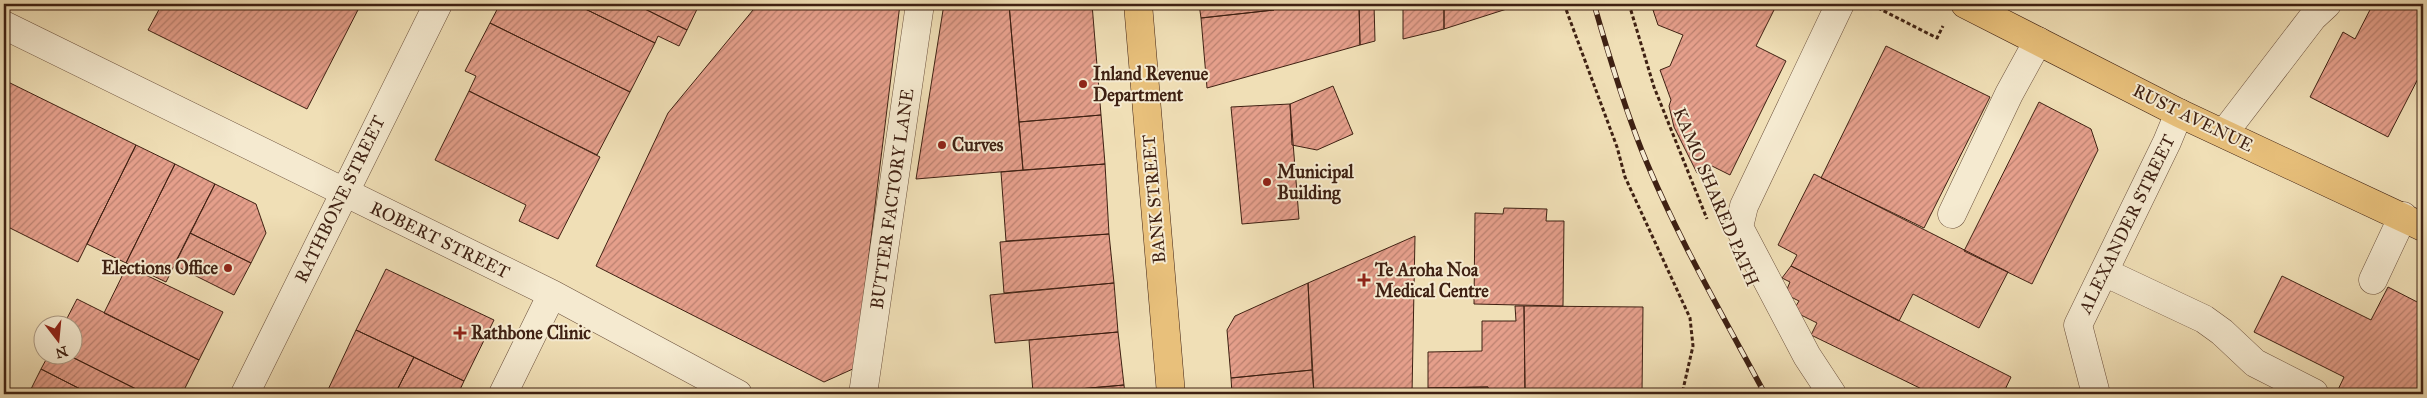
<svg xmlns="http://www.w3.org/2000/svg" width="2427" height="398" viewBox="0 0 2427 398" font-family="'IM FELL Great Primer',serif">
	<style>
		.building { fill: url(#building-hatch); stroke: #3f2113 }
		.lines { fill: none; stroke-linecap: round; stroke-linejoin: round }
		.minor-casing { stroke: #6b503c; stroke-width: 29 }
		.major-casing { stroke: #3f2113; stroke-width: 29 }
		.path { stroke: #3f2113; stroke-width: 3; stroke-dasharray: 4 2.5; stroke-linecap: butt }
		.minor { stroke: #f5ead0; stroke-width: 28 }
		.major { stroke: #e8c07b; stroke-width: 28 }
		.rail-casing { stroke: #3f2113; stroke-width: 5.5 }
		.rail { stroke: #f5ead0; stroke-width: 4; stroke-dasharray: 11; stroke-linecap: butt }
		.poi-dot { fill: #8f2418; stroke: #f5ead0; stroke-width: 2 }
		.labels { text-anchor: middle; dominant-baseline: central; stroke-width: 4; stroke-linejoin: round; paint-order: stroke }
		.poi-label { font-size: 18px; font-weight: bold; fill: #3f2113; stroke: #f5ead0; text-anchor: start }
		.street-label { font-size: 18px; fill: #3f2113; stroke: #f5ead0 }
	</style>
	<defs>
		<pattern id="building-hatch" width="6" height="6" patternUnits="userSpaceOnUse" patternTransform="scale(1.25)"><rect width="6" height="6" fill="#e59f8b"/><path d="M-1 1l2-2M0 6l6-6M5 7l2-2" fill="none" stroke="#bb8170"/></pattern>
	</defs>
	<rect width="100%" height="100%" fill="#f0dfb6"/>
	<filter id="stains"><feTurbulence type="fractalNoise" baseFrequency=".004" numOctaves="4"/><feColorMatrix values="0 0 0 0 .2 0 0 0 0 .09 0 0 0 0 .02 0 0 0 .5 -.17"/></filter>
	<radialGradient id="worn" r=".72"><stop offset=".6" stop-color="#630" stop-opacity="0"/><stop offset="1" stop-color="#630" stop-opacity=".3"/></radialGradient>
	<path class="building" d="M162 4H361L307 109 148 30Z
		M500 4H575L655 43 630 92 490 23Z
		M575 4H635L687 30 679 46 658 36 655 43Z
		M635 4H696L699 5 687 30Z
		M758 4H900L855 368 824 382 596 266 668 113Z
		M944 4H1009L1023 170 916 179Z
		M1009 4H1092L1101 115 1019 122Z
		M1199 4H1273L1274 10 1201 18Z
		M1273 4H1359L1360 45 1207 88 1201 18 1274 10Z
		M1359 4H1374L1375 41 1360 45Z
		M1403 4H1444V29L1403 39Z
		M1444 4H1513V7L1444 29Z
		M1651 4H1777L1756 46 1786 61 1730 175 1712 166 1707 178 1697 173 1674 127 1669 106 1671 100 1660 70 1670 66 1683 35 1658 25Z
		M2373 4H2423V69L2388 137 2310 97 2343 32 2355 39Z
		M490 23 630 92 597 155 469 91 476 76 465 71Z
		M1886 46 1990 97 1924 228 1821 178Z
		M4 80 136 145 78 262 4 225Z
		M1333 86 1353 134 1317 150 1292 145 1290 104Z
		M469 91 600 157 558 239 519 221 526 205 435 160Z
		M2039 102 2091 129 2098 150 2032 284 1964 251Z
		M1290 104 1299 219 1242 224 1231 107Z
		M1101 115 1105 164 1023 170 1019 122Z
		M136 145 175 164 126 263 87 244Z
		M175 164 215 184 166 282 126 263Z
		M1105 164 1109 234 1006 241 1001 172Z
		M1814 174 2008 272 1979 328 1913 294 1899 321 1791 266 1797 255 1778 245Z
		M215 184 256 204 266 233 251 263 190 233Z
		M1504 208 1547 209 1546 221H1564L1563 306 1474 304 1475 213 1503 214Z
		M190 233 251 263 234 295 174 265Z
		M1109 234 1114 283 1004 293 1000 242Z
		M1415 236 1412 394H1314L1308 283Z
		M127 266 223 312 199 360 104 313Z
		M1791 266 2011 377 2003 394H1932L1811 335 1817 323 1793 311 1799 301 1785 294 1790 282 1782 278Z
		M386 269 494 320 464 381 356 330Z
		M2282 276 2371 320 2388 287 2423 305V394H2336L2344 377 2254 332Z
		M1114 283 1118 332 995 343 990 295Z
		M1308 283 1312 370 1231 378 1227 330 1235 316Z
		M77 299 199 360 182 394H146L70 356H72V326H63Z
		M1515 306H1524L1525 392H1488V387L1428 388V352L1482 351V321H1516Z
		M1524 306 1643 307 1642 393 1525 392Z
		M356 330 414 357 395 394H326Z
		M1118 332 1124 385 1033 393 1029 340Z
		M48 356H70L146 394H90L41 369Z
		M414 357 464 381 458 394H395Z
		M41 369 90 394 29 393Z
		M1312 370 1314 394H1232L1231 378Z
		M1124 385 1125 394H1033V393Z
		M1488 387V394H1428V388Z"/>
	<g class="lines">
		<g class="minor-casing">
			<path id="minor" d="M4 25 552 294 738 394
				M2224 133 2313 17 2327 4
				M1952 214 2009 94 2038 41
				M2104 272 2204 319 2222 332 2255 363 2314 393
				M2373 280 2403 216
				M245 394 438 4
				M503 394 552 294
				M863 394 920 4
				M1832 394 1807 356 1739 227 1744 206 1840 4
				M2096 394 2078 325 2167 142 2179 113"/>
		</g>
		<g class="major-casing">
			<path id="major" d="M1138 4 1171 394
				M1965 4 2179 113 2423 227"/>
		</g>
		<path class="path" d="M1564 4 1617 147 1625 177 1690 318 1693 346 1682 394
			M1629 4 1654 87 1707 219
			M1872 5 1937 38 1943 26"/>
		<use href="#minor" class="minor"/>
		<use href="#major" class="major"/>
		<g class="rail-casing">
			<path id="rail" d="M1594 4C1608 53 1623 103 1642 151 1675 233 1723 316 1765 394"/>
		</g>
		<use href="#rail" class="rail"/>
	</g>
	<g class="poi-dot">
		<circle cx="1083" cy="84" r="5"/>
		<circle cx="942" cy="145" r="5"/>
		<circle cx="1267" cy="182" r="5"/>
		<circle cx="228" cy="268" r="5"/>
		<path d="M1361.5 272.5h5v5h5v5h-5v5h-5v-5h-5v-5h5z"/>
		<path d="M457.5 325.5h5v5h5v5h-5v5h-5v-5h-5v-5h5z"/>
	</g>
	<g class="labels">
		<g class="poi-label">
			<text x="1093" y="74">Inland Revenue<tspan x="1093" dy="21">Department</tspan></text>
			<text x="952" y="145">Curves</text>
			<text x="1277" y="172">Municipal<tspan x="1277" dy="21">Building</tspan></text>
			<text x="218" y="268" text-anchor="end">Elections Office</text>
			<text x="1375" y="270">Te Aroha Noa<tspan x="1375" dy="21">Medical Centre</tspan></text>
			<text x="471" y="333">Rathbone Clinic</text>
		</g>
		<g class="street-label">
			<text transform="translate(2193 118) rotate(26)">RUST AVENUE</text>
			<text transform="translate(1716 197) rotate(67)">KAMO SHARED PATH</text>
			<text transform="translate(340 199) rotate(-64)">RATHBONE STREET</text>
			<text transform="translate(892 199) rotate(-82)">BUTTER FACTORY LANE</text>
			<text transform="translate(1154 199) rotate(-95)">BANK STREET</text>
			<text transform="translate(2127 224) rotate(-64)">ALEXANDER STREET</text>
			<text transform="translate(440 240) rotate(26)">ROBERT STREET</text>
		</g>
	</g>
	<rect width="2427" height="398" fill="none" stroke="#f0dfb6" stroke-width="20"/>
	<rect x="5" y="5" width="2417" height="388" fill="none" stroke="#3f2113" stroke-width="2.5"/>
	<rect x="10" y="10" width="2407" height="378" fill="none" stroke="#3f2113"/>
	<g transform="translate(58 340) rotate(164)"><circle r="24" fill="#f5ead0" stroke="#ac9a84"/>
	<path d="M0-4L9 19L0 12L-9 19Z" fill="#8f2418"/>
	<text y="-8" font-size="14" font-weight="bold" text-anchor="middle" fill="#3f2113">N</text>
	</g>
	<rect width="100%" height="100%" filter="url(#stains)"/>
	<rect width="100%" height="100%" fill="url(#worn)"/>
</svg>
